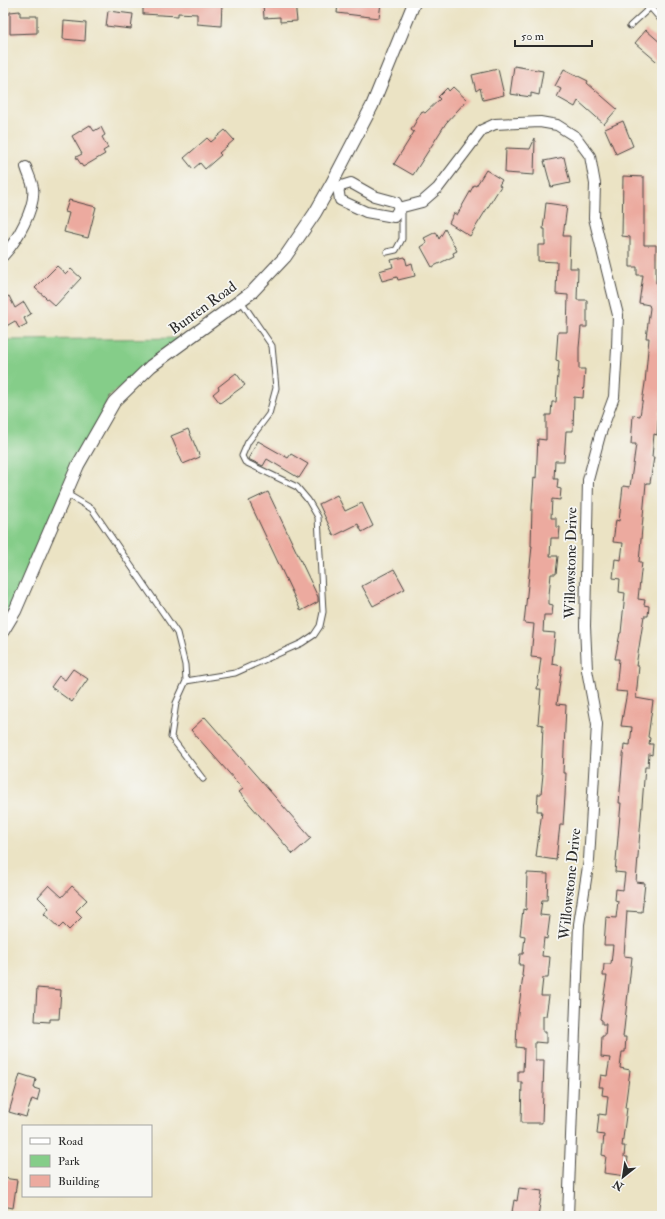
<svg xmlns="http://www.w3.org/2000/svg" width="665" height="1219" viewBox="0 0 665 1219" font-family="'IM FELL Double Pica',serif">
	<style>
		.green { fill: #85cd89; stroke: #587c5a }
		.building { fill: #ecaa9f }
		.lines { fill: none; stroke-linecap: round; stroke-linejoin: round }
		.service-casing { stroke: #484742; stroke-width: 7 }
		.minor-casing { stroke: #484742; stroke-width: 12 }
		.tertiary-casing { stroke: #484742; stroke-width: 14 }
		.service { stroke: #fff; stroke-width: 5 }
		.minor { stroke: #fff; stroke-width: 10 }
		.tertiary { stroke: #fff; stroke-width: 12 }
		.labels { text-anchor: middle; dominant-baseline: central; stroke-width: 3.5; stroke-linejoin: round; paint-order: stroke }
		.street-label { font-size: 15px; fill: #2b2b2b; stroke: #f6f6f2 }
	</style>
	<rect width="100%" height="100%" fill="#f6f6f2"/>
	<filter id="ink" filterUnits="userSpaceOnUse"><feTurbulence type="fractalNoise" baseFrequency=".025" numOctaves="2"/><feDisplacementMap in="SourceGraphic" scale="8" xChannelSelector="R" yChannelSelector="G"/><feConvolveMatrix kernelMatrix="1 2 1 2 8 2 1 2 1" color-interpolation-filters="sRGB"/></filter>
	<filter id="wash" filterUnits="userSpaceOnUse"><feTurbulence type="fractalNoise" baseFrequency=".012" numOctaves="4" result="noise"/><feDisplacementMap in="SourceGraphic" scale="16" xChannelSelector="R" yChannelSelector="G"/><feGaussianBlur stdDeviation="0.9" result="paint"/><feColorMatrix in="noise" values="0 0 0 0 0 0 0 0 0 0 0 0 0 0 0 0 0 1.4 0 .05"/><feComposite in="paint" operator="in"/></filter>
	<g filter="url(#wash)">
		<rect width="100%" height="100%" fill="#ebe3c4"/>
		<path class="green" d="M183 338 109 396 70 492 3 623V340Z"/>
		<g id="blocks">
			<path class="building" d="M143 3H222L221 26 197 24V14L178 13V16L143 14Z
				M263 3H295L297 21 280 22V17L264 18Z
				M338 3H381L379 18 337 13Z
				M20 11V16H37V33L10 34V12Z
				M108 11 133 14 131 29 106 26Z
				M64 21 86 23 85 41 63 39Z
				M646 30 662 44V66L635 43Z
				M514 66 543 71 539 95 531 93V97L510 94Z
				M498 69 504 95 483 100 480 88 476 91 472 75Z
				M564 69 588 81 587 83 617 109 604 124 578 101 575 107 557 97 561 89 555 86Z
				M453 87 467 100 446 123 413 175 394 164 414 132 411 130 422 111 425 113 440 99 438 97 447 88 449 91Z
				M623 121 633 146 616 154 605 129Z
				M90 125 94 131 101 127 105 135 102 137 108 148 103 151 105 154 83 167 76 157 82 154 72 136Z
				M225 130 234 140 219 153 221 155 205 169 200 163 193 169 184 158 207 138 211 142Z
				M535 138 534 175 505 173 506 148 530 149Z
				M564 157 570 183 551 187 544 161Z
				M486 170 502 180 499 185 501 186 470 236 449 223 454 213 457 215 474 185 476 186Z
				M623 176 644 177V245H656V283L662 284V407L661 412 659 411 657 435 654 434 652 457H654L650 483H646L639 562H642L638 599 645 600 644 605 649 606 648 616H644L636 666H639L636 698 653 701 648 737 650 738 649 744H653L652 755 649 754 648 767H645L636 882 645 883 642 912 627 911 624 956 632 957 624 1029 623 1037H626L625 1052H622L620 1068 630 1070 625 1108H627L622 1146H625L624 1157H628L626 1176 604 1173 606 1156 602 1155 604 1135 597 1134 599 1114 606 1115 608 1096 602 1095 603 1087H599L601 1075 607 1076 610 1058 601 1057 602 1036H605L606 1024H602V1020L600 1019 607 976H603L604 964H611L613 945H604L606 917 616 918 618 901 615 900 616 889 623 890 625 873 615 872 621 803H619L624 744 630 745 632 727 621 726 627 692 616 691 619 659H615L620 633H621L625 593 619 592 620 579 613 578 615 559 621 560 623 543 613 542 616 520 619 521 623 486 630 487 636 444H631L633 415 640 416 645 383 649 338H646L650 308 649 305 639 303 643 275H637V267H630V237L622 236Z
				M69 200 96 207 88 238 64 232 69 213 65 212Z
				M546 203 567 206 563 236H570L569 268H578L577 300H587V327H581L579 348V369H585L583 398 574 397 573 431H566L564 461H555L554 479H558L557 488 561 489 560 500 552 499 551 518H556V527H560L559 538H551L550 556H558L556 574H551L549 595V604L553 605 552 615H544L543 632 555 633 552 664 562 666 557 704 566 705 563 773H566L565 796 563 825H560L556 860 536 857 542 811H537L538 794H541L543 774H541L543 725 538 724 541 689H537L541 658 531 657 534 624 524 623 532 546H531L532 507 534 477 536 478 538 439 546 440V415H551L552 402H556L559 361 556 360 558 332H567L568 295 556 294 557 262 538 261V245H545V229H543Z
				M445 229 457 251 453 253 454 256 432 267 421 247 427 243 424 238 436 232 439 239Z
				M405 257 407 265 412 263 415 276 398 280 397 277 382 281 379 271 393 267 391 260Z
				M57 266 66 274 71 269 81 278 55 306 35 288Z
				M9 296 15 308 24 302 31 314 24 318 27 324 19 328 15 321 3 328V299Z
				M236 373 245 385 220 403 213 394 219 389 218 387Z
				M188 429 200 457 183 464 171 436Z
				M258 441 288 458 291 454 308 464 299 478 267 459 263 466 248 459Z
				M268 492 318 597V602L301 611 249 501Z
				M337 495 345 511 362 503 373 526 362 532 358 524 334 536 319 504Z
				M394 569 405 589 373 606 362 586Z
				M73 669 88 679 72 702 51 687 59 676 65 680Z
				M205 717 311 838 293 854 239 792 243 789 191 730Z
				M527 873 548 874 547 900H542L540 915 550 916 547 939 544 938 542 956 550 957 548 978H543L541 996H549L546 1016H543V1032H546V1043L535 1042V1060H544L542 1123H521L522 1082H518V1071H523L524 1048 516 1047 517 1021 523 976H522L523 965H519L520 954H523L525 936 520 935 523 909 526 910Z
				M49 885 62 897 72 886 87 900 76 911 82 917 69 930 63 924 59 928 44 914 49 908 38 897Z
				M37 988 61 990 59 1019H50V1022L35 1021Z
				M20 1074 36 1079 34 1088 40 1090 37 1101 32 1099 26 1117 9 1112Z
				M3 1178 17 1180 13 1208 3 1206Z
				M519 1188 542 1191 538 1216H518V1213L512 1212 514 1200 517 1201Z"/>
		</g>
	</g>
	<g filter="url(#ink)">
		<use href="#blocks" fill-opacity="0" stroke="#484742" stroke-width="1"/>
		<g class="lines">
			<g class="service-casing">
				<path id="service" d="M650 7 662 21
					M630 26 655 3
					M387 252 396 250 402 239V208
					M67 494 92 509 177 633 185 665 186 681 176 703 171 737 203 779
					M186 681 235 673 302 643 314 635 320 626 323 612 318 517 308 500 297 487 245 462 242 456 248 442 269 414 276 388 272 346 241 301"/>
			</g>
			<g class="minor-casing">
				<path id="minor" d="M332 183 338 187 340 200 366 212 394 217 399 208 422 202 438 188 482 130 495 124 540 122 557 125 576 137 590 156 595 184 594 218 618 315 617 349 614 397 600 435 588 480 585 626 587 670 597 724 589 860 579 924 568 1216
					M338 187 351 183 374 196 396 202 399 208
					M3 256C16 242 36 208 33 188 32 181 28 174 26 167"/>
			</g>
			<g class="tertiary-casing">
				<path id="tertiary" d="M3 631 15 611 78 465 114 402 151 366 252 292 285 257 315 213 332 183 372 106 414 3"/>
			</g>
			<use href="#service" class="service"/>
			<use href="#minor" class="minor"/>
			<use href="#tertiary" class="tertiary"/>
		</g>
	</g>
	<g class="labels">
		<g class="street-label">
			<text transform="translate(203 308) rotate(-36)">Bunten Road</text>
			<text transform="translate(571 563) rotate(-89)">Willowstone Drive</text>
			<text transform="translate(570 884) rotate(-84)">Willowstone Drive</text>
		</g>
	</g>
	<rect width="665" height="1219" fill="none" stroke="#f6f6f2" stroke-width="16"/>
	<rect x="22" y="1125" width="130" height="72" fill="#f6f6f2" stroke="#a5a5a2"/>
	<rect x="30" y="1138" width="20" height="6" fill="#ffffff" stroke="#a5a5a2"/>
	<text x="58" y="1145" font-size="12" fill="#2b2b2b">Road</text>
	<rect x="30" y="1155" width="20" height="12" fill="#85cd89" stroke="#a5a5a2"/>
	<text x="58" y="1165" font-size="12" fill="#2b2b2b">Park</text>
	<rect x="30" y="1175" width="20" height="12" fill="#ecaa9f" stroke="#a5a5a2"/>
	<text x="58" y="1185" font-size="12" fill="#2b2b2b">Building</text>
	<g transform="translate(623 1177) rotate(210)" stroke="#f6f6f2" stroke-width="3" paint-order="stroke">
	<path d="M0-3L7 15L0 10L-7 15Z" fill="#2b2b2b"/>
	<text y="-6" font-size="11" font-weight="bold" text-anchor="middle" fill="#2b2b2b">N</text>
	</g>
	<path d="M515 40v6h77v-6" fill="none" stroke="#2b2b2b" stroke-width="2"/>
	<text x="521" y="40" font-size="12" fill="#2b2b2b" stroke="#f6f6f2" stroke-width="3" paint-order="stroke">50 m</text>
</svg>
